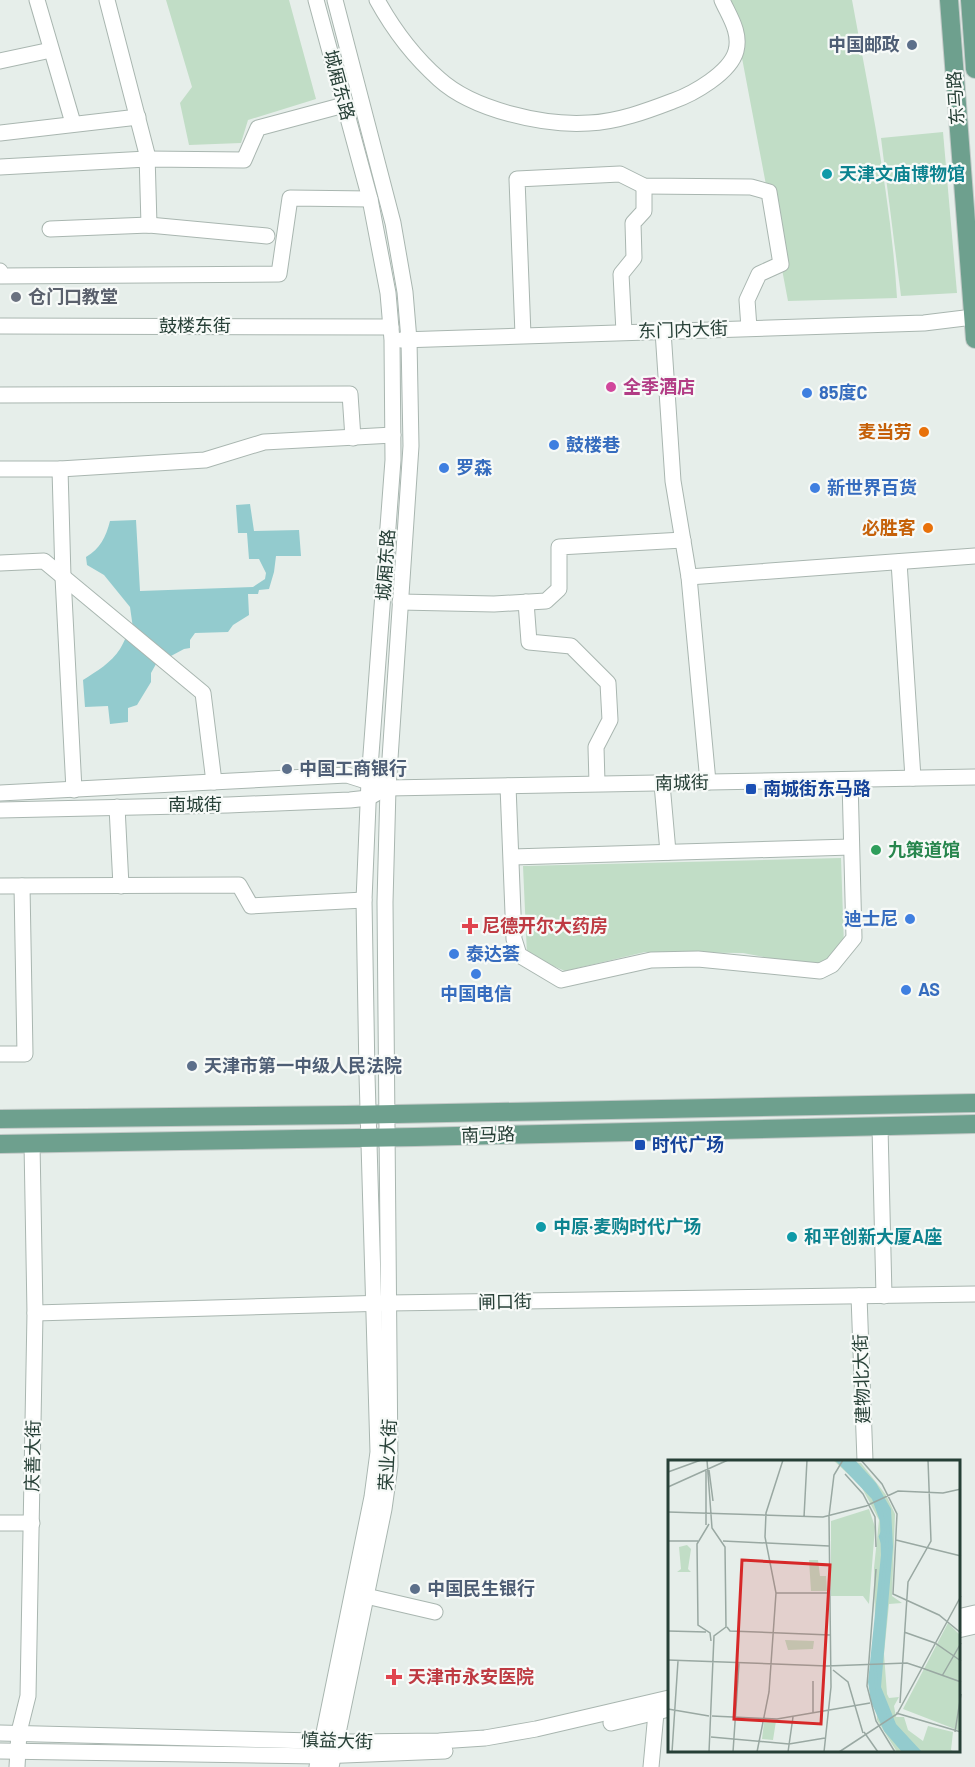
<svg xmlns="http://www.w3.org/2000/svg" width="975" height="1767" font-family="Barlow,'Noto Sans SC',sans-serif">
  <rect width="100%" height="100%" fill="#e6eeea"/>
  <g fill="#c1ddc6">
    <path d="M166 0H289L316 99 248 120 241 143 189 145 180 103 192 87Z"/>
    <path d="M731 0H852C870 98 891 198 897 298L788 301Z"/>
    <path d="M943 132 957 293 901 296 881 138Z"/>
    <path d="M841 858 844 946 821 968 743 953 645 952 565 971 527 955 523 866Z"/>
  </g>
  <path fill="#93cbce" d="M250 504 254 531 299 530 301 556H276L274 572 269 589 259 590 258 594H248L249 615 233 625 228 632 195 633 190 640V648L184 649 156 664 151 673V682L137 705 128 708V722L110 724 108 706 85 707 83 680C97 671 111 663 120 649 125 641 126 634 133 628L130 607 104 575 87 565 86 557C100 549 106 537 110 521L136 520 140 591 253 587 265 579 266 573 259 559H249L247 533H238L236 505Z"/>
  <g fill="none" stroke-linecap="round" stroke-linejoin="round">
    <defs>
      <g id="minor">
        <path d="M37 0 73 123"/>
        <path d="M107 0 147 154 149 225"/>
        <path d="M316 0 370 199 388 293 392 340 393 460 369 781 364 900 367 1075 378 1452 372 1497 317 1767"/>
        <path d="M377 0C393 29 414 57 439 79 473 110 544 126 589 123 617 122 647 111 673 101 693 94 730 73 736 51 741 32 729 16 722 0"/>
        <path d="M0 61 51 50"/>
        <path d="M0 133 138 117"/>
        <path d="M0 167 147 159 244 160 258 128 344 105"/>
        <path d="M50 229 149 225 267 236"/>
        <path d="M0 271 1 276 279 274 290 198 370 199"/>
        <path d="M0 326 391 327"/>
        <path d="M663 331 673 481 689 577 708 782"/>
        <path d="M624 332 621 274 634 258 633 223 644 211V186"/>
        <path d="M523 335 517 179 620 174 644 186 751 187 769 192 781 264 759 274 747 300 749 328"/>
        <path d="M401 340 924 323 973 317"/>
        <path d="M0 395 350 394 353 438"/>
        <path d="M0 469H60L205 460 264 442 393 435"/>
        <path d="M60 469 63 577 74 790"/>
        <path d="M899 562 913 778"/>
        <path d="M0 563 44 561 203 693 214 782"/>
        <path d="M689 577 975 556"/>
        <path d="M400 602 494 604 546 601 559 589V547L683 540"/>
        <path d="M526 602 529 642 571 646 608 683 610 720 596 747 597 783"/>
        <path d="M662 784 668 852"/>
        <path d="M508 786 514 939 519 955 561 980 651 960 698 959 820 971 832 965 854 938 850 780"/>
        <path d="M0 793 347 775 388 788 975 777"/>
        <path d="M117 807 121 886"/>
        <path d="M0 810 228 805 350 800 368 798 377 793"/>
        <path d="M512 857 851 847"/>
        <path d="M0 886 239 885 251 906 364 900"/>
        <path d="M0 1054H25L22 886"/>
        <path d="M880 1127 884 1296"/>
        <path d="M859 1296 865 1461"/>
        <path d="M35 1313 388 1303 975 1294"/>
        <path d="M0 1523H32"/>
        <path d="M366 1596 435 1612"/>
        <path d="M958 1617 975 1613"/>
        <path d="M958 1630 975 1626"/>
        <path d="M611 1723 669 1709"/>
        <path d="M0 1733 353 1742 439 1741 485 1738 536 1729 669 1698"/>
        <path d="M0 1751 319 1756 445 1751"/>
        <path d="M17 1767 19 1732 28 1696 35 1313 32 1143"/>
        <path d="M331 1767 384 1509 390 1466 385 902 388 788 411 446 409 340 405 292 393 223 335 0"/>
        <path d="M651 1767 656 1713 654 1704"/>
      </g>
      <g id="major">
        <path d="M949 0 975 339"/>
        <path d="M970 0 975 69"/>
        <path d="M0 1119 346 1115 975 1103"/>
        <path d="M0 1144 415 1137 975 1124"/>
      </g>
    </defs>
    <use href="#minor" stroke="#a9b6b0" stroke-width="17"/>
    <use href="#major" stroke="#c2c9c7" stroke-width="20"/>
    <use href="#minor" stroke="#fff" stroke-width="15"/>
    <use href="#major" stroke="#6ea08e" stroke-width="18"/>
  </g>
  <g fill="#5c6f8a" stroke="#f7faf8" stroke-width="2">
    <circle cx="912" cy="45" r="6"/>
    <circle cx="287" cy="769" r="6"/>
    <circle cx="192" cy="1066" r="6"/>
    <circle cx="415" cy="1589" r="6"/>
  </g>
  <g fill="#0f9aa8" stroke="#f7faf8" stroke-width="2">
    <circle cx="827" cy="174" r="6"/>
    <circle cx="541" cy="1227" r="6"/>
    <circle cx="792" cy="1237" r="6"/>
  </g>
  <circle fill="#6b7280" stroke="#f7faf8" stroke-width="2" cx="16" cy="297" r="6"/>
  <circle fill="#d1479c" stroke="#f7faf8" stroke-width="2" cx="611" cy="387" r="6"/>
  <g fill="#3f7fe0" stroke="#f7faf8" stroke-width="2">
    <circle cx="807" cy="393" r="6"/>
    <circle cx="554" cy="445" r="6"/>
    <circle cx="444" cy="468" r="6"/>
    <circle cx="815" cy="488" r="6"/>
    <circle cx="910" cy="919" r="6"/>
    <circle cx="454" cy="954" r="6"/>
    <circle cx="476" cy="974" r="6"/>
    <circle cx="906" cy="990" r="6"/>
  </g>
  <g fill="#e8710a" stroke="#f7faf8" stroke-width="2">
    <circle cx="924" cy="432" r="6"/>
    <circle cx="928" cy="528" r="6"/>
  </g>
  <g fill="#1a4fb4" stroke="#f7faf8" stroke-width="2">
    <rect x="745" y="783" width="12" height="12" rx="3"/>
    <rect x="634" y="1139" width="12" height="12" rx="3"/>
  </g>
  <circle fill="#2e9e5b" stroke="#f7faf8" stroke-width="2" cx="876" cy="850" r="6"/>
  <g fill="#e0444e" stroke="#f7faf8" stroke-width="2">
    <path d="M467 917h6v6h6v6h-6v6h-6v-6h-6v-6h6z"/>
    <path d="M391 1668h6v6h6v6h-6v6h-6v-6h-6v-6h6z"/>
  </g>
  <g text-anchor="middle" stroke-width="4.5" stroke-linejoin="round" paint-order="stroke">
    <g font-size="18" font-weight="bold" fill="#4e5e75" stroke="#f7faf8" text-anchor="start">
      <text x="900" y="51" text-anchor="end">中国邮政</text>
      <text x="299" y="775">中国工商银行</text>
      <text x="204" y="1072">天津市第一中级人民法院</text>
      <text x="427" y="1595">中国民生银行</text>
    </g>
    <g font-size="18" fill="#263f36" stroke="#f7faf8">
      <text transform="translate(339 85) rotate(75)" y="6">城厢东路</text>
      <text transform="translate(956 98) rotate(-94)" y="6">东马路</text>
      <text x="195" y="332">鼓楼东街</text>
      <text transform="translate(683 330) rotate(-2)" y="6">东门内大街</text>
      <text transform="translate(386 565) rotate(-86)" y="6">城厢东路</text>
      <text transform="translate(682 783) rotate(-1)" y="6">南城街</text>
      <text x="195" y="811">南城街</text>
      <text transform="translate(488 1135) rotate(-2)" y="6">南马路</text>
      <text transform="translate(505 1302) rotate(-1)" y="6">闸口街</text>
      <text transform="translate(862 1379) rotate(-92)" y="6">建物北大街</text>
      <text transform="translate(388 1455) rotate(-87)" y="6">荣业大街</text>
      <text transform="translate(33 1456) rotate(-89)" y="6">庆善大街</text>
      <text transform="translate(337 1741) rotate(2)" y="6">慎益大街</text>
    </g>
    <g font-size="18" font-weight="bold" fill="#0d838f" stroke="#f7faf8" text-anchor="start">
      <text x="839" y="180">天津文庙博物馆</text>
      <text x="553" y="1233">中原·麦购时代广场</text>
      <text x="804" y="1243">和平创新大厦A座</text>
    </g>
    <g font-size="18" font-weight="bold" fill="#5b616d" stroke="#f7faf8" text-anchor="start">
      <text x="28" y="303">仓门口教堂</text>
    </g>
    <g font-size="18" font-weight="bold" fill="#b23c85" stroke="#f7faf8" text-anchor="start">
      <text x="623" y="393">全季酒店</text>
    </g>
    <g font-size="18" font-weight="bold" fill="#366cbe" stroke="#f7faf8" text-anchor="start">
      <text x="819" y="399">85度C</text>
      <text x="566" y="451">鼓楼巷</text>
      <text x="456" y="474">罗森</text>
      <text x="827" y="494">新世界百货</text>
      <text x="898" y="925" text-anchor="end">迪士尼</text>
      <text x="466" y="960">泰达荟</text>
      <text x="918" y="996">AS</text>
      <text x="476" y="1000" text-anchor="middle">中国电信</text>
    </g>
    <g font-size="18" font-weight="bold" fill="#c56008" stroke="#f7faf8" text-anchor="end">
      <text x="912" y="438">麦当劳</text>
      <text x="916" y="534">必胜客</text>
    </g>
    <g font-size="18" font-weight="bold" fill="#164399" stroke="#f7faf8" text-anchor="start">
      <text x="763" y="795">南城街东马路</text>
      <text x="652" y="1151">时代广场</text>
    </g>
    <g font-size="18" font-weight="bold" fill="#27864d" stroke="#f7faf8" text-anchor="start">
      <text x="888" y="856">九策道馆</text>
    </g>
    <g font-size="18" font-weight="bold" fill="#be3a42" stroke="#f7faf8" text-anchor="start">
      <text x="482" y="932">尼德开尔大药房</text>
      <text x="408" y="1683">天津市永安医院</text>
    </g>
  </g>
  <g transform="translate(668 1460)">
    <rect width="292" height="292" fill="#e6eeea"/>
    <path d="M165 0 193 3 218 35 227 54 224 136 234 143 221 144 216 194 219 234 221 238 231 237 226 246 228 257H236L240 270 255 281 260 266 285 272 283 290 287 292H229L209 260 206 108 211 60 193 26ZM201 49 207 67 201 144 195 136H163V61ZM19 85 23 89 20 109 23 112H9L13 109 11 87ZM141 100H150L152 116H158L159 131H143ZM280 163 292 175V271L235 249ZM117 180 146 181 145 189 120 190ZM108 261 105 280 94 279 96 262Z" fill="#c1ddc6"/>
    <path d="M167 0H187L208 23 223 49 225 87 213 227 228 264 254 292H234L216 271 203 242 200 222 213 95 212 61 204 39Z" fill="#93cbce"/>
    <path fill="none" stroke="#93cbce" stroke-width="3" d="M178 0 211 38M176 1 209 37M212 76 218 94M212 77 218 63 217 52M207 200 219 87 220 62 213 42M207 205 209 234 218 259M210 230 218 257M220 263 242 292"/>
    <path fill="none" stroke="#99a8a2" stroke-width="1.5" d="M39 0 44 68 57 87 58 167 46 176 41 292M193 0 214 24 229 54 225 134 271 155 293 173M41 10 45 41M38 11V65M0 12 33 0M177 14 195 34 207 57 208 87M0 27 60 0M0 52 155 57 198 46 230 31 275 33 293 29M136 57 139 0M41 64 29 84 30 165 42 173 43 181M228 80 293 96M0 81H30M55 81 161 86M208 109 199 226 208 261 227 292M108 133H160M59 167 62 171 162 175M0 171 38 172M236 172 267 183 293 201M0 200 159 206 239 203 254 208M254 208 293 222M165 210 180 222 195 273M274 216 293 183M232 243 240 122 263 81 260 0M0 249 41 256M145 253V221M228 253 293 272M44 256 109 259 202 243M196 272 210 292M287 272 293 234M43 277 121 284 157 278M4 292 10 201M65 292 71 203M89 292 101 232 108 133 97 77 98 53 115 0M120 292 125 257M156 292 163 227 161 56 166 15 175 0M171 292 229 254 293 136"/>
    <path fill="#d62828" fill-opacity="0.15" stroke="#d62828" stroke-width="3" d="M74 100 162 105 153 264 66 259Z"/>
    <rect width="292" height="292" fill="none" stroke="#263f36" stroke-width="3"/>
  </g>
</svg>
